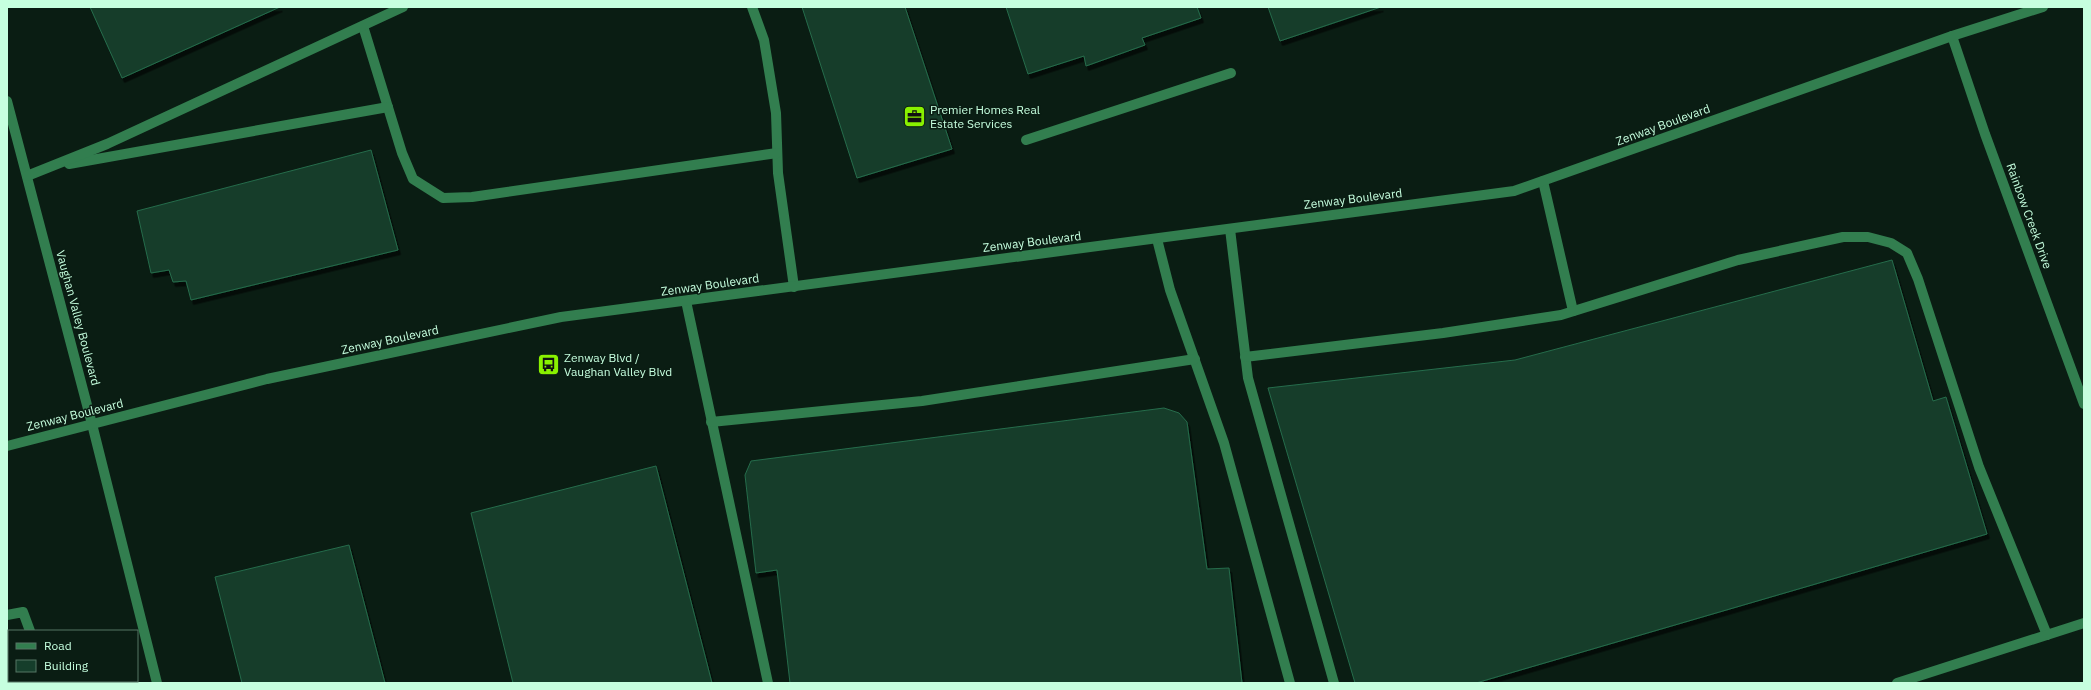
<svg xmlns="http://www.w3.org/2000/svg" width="2091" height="690" font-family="'IBM Plex Sans',sans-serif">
  <defs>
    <filter id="shadow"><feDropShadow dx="2.5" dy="4.5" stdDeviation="0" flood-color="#0009"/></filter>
  </defs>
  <rect width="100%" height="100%" fill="#0a1d13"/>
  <g fill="#153e2b" stroke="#266c4b" filter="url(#shadow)">
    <path d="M90 7H280L122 78Z"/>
    <path d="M802 7H905L952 149 857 178Z"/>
    <path d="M1006 7H1197L1201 18 1142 38 1145 45 1086 66 1084 56 1028 74Z"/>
    <path d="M1268 7H1381L1280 41Z"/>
    <path d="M371 150 398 250 191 300 186 281 173 282 169 270 151 273 137 211Z"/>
    <path d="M1892 260 1933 401 1946 397 1987 534 1476 683H1355L1268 388 1515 360Z"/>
    <path d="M1164 408 1179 413 1187 422 1207 569 1229 568 1242 683H790L777 570 756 573 745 475 751 461Z"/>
    <path d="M656 466 712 683H513L471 513Z"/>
    <path d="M349 545 385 683H242L215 577Z"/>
  </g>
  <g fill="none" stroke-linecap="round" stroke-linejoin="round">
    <g stroke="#327e4f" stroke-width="10">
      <path d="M752 7 764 40 776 113 778 173 794 287"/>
      <path d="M363 26 402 153 413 179 443 198 472 197 777 153"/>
      <path d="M1952 36 1985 134 2084 404"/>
      <path d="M7 101 92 424 157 683"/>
      <path d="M1026 140 1231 73"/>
      <path d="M69 164 388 107"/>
      <path d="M27 176 107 144 403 7"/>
      <path d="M1543 181 1573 311"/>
      <path d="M1230 229 1248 378 1334 683"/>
      <path d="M1157 239 1170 290 1224 443 1290 683"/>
      <path d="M686 301 768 683"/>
      <path d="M1245 357 1443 333 1561 315 1738 260 1843 237H1868L1891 243 1907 253 1918 279 1979 467 2047 635"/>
      <path d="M711 422 922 401 1195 359"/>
      <path d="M7 446 267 379 561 317 1514 191 1952 36 2043 7"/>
      <path d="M7 615 23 612 30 631"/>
      <path d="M48 681 49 683"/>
      <path d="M29 683 35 681"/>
      <path d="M1897 683 2084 623"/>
    </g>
  </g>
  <defs>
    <symbol id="office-square" viewBox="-11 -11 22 22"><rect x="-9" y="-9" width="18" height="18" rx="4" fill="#89f100" stroke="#0a1d13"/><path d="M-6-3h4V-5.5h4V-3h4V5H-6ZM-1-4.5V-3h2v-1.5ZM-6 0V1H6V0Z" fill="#111"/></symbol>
    <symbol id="bus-square" viewBox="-11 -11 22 22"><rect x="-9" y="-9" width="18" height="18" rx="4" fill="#89f100" stroke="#0a1d13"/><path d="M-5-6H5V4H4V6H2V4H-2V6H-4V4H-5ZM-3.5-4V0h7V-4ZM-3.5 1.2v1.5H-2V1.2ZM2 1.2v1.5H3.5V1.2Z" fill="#111"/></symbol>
  </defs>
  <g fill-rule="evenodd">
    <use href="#office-square" x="902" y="104" width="25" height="25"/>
    <use href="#bus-square" x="536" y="352" width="25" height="25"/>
  </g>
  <g text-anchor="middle" stroke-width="3" stroke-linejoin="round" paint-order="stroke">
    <g font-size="12" fill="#c6ffdf" stroke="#0a1d13" text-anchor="start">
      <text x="930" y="114">Premier Homes Real<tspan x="930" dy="14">Estate Services</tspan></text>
      <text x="564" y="362">Zenway Blvd /<tspan x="564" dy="14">Vaughan Valley Blvd</tspan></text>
    </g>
    <g font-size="12" fill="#c6ffdf" stroke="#0a1d13">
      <text transform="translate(1663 125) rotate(-20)" y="4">Zenway Boulevard</text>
      <text transform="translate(1353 199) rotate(-7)" y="4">Zenway Boulevard</text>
      <text transform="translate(2029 216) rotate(70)" y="4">Rainbow Creek Drive</text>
      <text transform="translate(1032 242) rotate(-7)" y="4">Zenway Boulevard</text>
      <text transform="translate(710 285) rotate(-8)" y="4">Zenway Boulevard</text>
      <text transform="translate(78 318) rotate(75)" y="4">Vaughan Valley Boulevard</text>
      <text transform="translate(390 340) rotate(-12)" y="4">Zenway Boulevard</text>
      <text transform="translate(75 415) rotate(-14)" y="4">Zenway Boulevard</text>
    </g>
  </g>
  <rect width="2091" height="690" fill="none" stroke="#c6ffdf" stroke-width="16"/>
  <rect x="8" y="630" width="130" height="52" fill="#0a1d13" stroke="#557765"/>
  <rect x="16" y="643" width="20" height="6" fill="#327e4f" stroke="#557765"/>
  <text x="44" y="650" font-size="12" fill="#c6ffdf">Road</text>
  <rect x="16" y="660" width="20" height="12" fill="#153e2b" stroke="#557765"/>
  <text x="44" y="670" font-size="12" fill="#c6ffdf">Building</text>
</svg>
